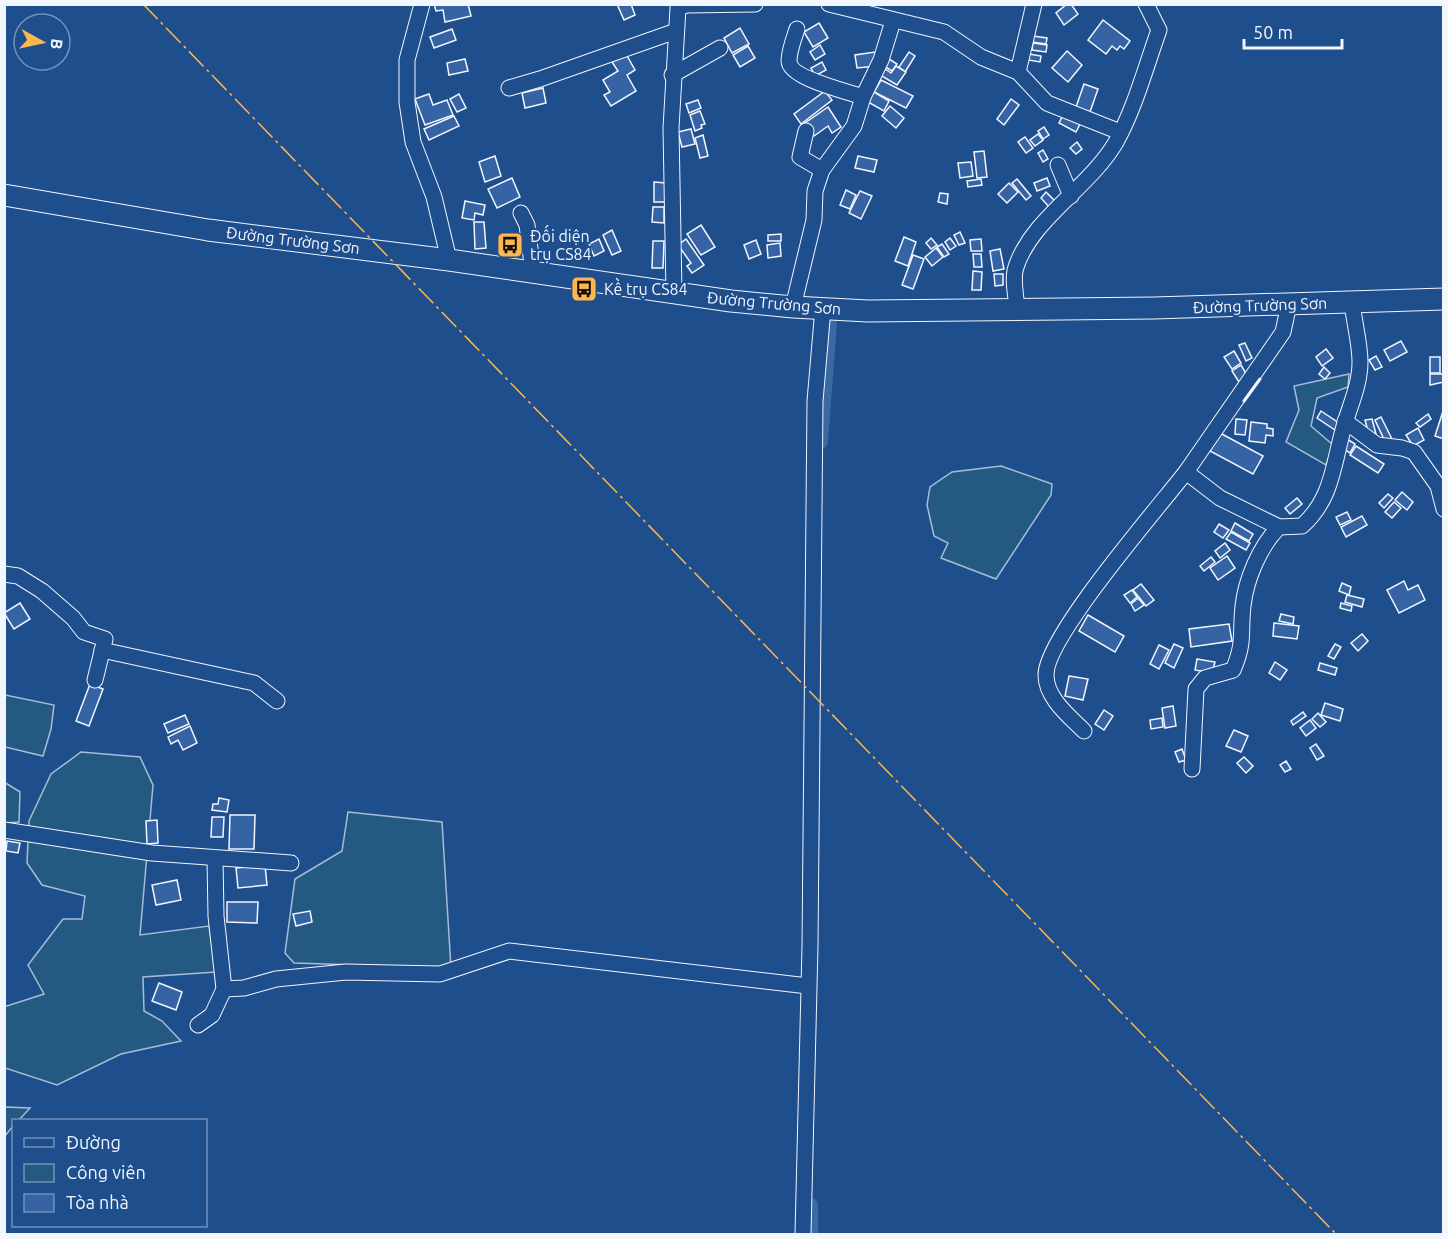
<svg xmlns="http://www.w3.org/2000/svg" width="1448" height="1239" font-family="Ubuntu,sans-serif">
  <rect width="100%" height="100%" fill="#1f4e8c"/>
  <g fill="#245a82" stroke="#a8bbd7" stroke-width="1.5">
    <path d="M1349 374 1348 387 1317 398 1311 426 1333 445 1326 465 1286 442 1299 410 1294 386Z"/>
    <path d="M1001 466 1052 484 1051 495 996 579 941 558 948 543 934 536 927 505 930 487 952 472Z"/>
    <path d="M5 695 54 705 51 729 43 756 5 747Z"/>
    <path d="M81 752 140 757 153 785 140 935 209 926 216 972 143 977 144 1011 162 1021 181 1041 121 1054 57 1085 5 1068 4 1005 7 1006 44 994 28 965 63 919H82L85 896 42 885 27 863 29 821 51 774Z"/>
    <path d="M4 782 20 792 19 822 5 823Z"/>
    <path d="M348 812 442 822 451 968 294 963 285 953 295 879 342 851Z"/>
    <path d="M5 1107 30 1108 19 1120H14L13 1126 5 1136Z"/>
  </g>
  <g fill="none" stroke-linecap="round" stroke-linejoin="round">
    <g stroke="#3b69a3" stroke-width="14">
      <path d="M821 442 831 309"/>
      <path d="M811 1234V1205"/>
    </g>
  </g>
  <g fill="#3563a3" stroke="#f2f6ff" stroke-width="1.5">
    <path d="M434 4H468L471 16 445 22 443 10 436 11Z"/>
    <path d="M617 4H631L635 15 624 20Z"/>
    <path d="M1067 4H1071L1078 14 1064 25 1056 13Z"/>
    <path d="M1103 20 1130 41 1124 49 1120 46 1117 50 1112 46 1106 54 1088 40Z"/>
    <path d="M819 23 828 38 813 47 804 32Z"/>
    <path d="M740 28 749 44 732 53 724 38Z"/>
    <path d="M452 29 456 40 434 48 430 37Z"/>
    <path d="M1033 36 1047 38 1046 44 1032 42Z"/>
    <path d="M1033 43 1047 45 1046 52 1032 50Z"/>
    <path d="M820 45 825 54 815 60 810 52Z"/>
    <path d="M748 46 755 58 740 67 733 55Z"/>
    <path d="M1067 51 1082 65 1068 82 1052 68Z"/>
    <path d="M875 52 877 66 857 68 855 55Z"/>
    <path d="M909 52 915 56 905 72 899 67Z"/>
    <path d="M626 54 635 70 627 75 636 91 611 106 604 95 610 92 603 80 618 71 612 62Z"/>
    <path d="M1029 54 1041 56 1040 62 1028 60Z"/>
    <path d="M465 59 468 71 449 75 447 63Z"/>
    <path d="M889 59 897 64 892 71 884 66Z"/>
    <path d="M822 62 826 70 815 76 811 68Z"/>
    <path d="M896 66 906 72 897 85 880 75 884 68 891 73Z"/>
    <path d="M881 80 913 96 906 108 874 92Z"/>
    <path d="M1084 84 1098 89 1090 112 1076 107Z"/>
    <path d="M543 88 546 103 525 108 522 93Z"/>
    <path d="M825 91 832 100 801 124 794 114Z"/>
    <path d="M874 92 889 101 884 111 868 102Z"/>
    <path d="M429 94 433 105 447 100 453 115 425 125 415 99Z"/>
    <path d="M459 94 466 108 457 112 450 99Z"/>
    <path d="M1011 99 1019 105 1004 125 997 119Z"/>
    <path d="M698 100 701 108 689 113 686 104Z"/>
    <path d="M890 106 904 118 896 128 882 116Z"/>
    <path d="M828 107 841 127 832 133 828 126 814 136 805 123Z"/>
    <path d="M700 111 705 124 701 125 702 128 695 131 690 115Z"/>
    <path d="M1064 113 1081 122 1076 132 1059 123Z"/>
    <path d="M454 116 459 126 429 140 424 129Z"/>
    <path d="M1044 127 1049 135 1043 139 1038 131Z"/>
    <path d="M691 129 695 144 682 147 678 132Z"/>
    <path d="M1038 134 1043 140 1035 146 1030 140Z"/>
    <path d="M703 135 708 156 700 158 695 138Z"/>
    <path d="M1025 137 1033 148 1026 153 1018 142Z"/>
    <path d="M1077 142 1082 149 1076 154 1070 148Z"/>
    <path d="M1043 150 1048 159 1043 162 1038 153Z"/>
    <path d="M984 151 987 177 977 178 974 152Z"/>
    <path d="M495 156 501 176 485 182 479 162Z"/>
    <path d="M858 156 877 160 874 172 855 168Z"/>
    <path d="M971 162 973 176 960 178 958 163Z"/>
    <path d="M512 178 520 197 497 208 488 189Z"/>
    <path d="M1047 178 1050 186 1037 191 1034 183Z"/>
    <path d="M981 179 982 185 968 187 967 181Z"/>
    <path d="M1017 179 1031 196 1026 200 1012 183Z"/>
    <path d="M654 182 666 183 665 202H654Z"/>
    <path d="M1009 183 1018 192 1007 203 998 194Z"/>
    <path d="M846 190 856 195 850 209 840 205Z"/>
    <path d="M860 191 872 196 861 219 849 213Z"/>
    <path d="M1046 192 1056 202 1050 208 1041 198Z"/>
    <path d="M940 193 948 194 947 204 938 202Z"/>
    <path d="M465 201 485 205 483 215 475 213 474 220 462 218Z"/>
    <path d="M653 207H664V223L652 222Z"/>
    <path d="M474 222H484L486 248 475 249Z"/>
    <path d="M701 225 715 247 701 255 687 234Z"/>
    <path d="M612 230 621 251 612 255 603 235Z"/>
    <path d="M960 232 965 243 959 245 954 235Z"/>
    <path d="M781 234V241H768V235Z"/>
    <path d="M904 237 916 242 908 266 895 261Z"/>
    <path d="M931 238 937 245 931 249 926 243Z"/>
    <path d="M950 238 956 246 950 250 945 242Z"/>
    <path d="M599 239 604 251 594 256 589 244Z"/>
    <path d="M686 239 704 265 692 273 687 266 691 263 678 245Z"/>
    <path d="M981 239 982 251H971L970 240Z"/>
    <path d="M756 240 761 254 749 259 744 245Z"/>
    <path d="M653 241H664L663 268H652Z"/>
    <path d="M780 243 781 256 768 258 767 245Z"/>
    <path d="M942 244 949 254 944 257 937 247Z"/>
    <path d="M936 248 943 257 932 266 925 257Z"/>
    <path d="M1000 249 1004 269 993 271 990 251Z"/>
    <path d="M973 254H981L982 267H974Z"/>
    <path d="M913 255 924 259 913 289 902 285Z"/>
    <path d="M973 271 982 272 981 290H972Z"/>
    <path d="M994 274H1003V285L995 286Z"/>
    <path d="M1401 341 1407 352 1390 361 1384 350Z"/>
    <path d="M1245 343 1252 358 1246 361 1239 345Z"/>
    <path d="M1326 349 1333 358 1322 366 1316 357Z"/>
    <path d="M1234 351 1241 363 1232 369 1224 357Z"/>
    <path d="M1376 356 1382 367 1375 370 1369 360Z"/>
    <rect x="1430" y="357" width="10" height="16"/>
    <path d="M1241 365 1248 377 1239 382 1232 371Z"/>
    <path d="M1324 367 1330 373 1325 379 1319 374Z"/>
    <path d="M1430 374H1444V382L1430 385Z"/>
    <path d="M1444 408V439L1435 436Z"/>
    <path d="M1321 411 1339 423 1335 430 1317 418Z"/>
    <path d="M1428 414 1431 419 1420 427 1416 423Z"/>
    <path d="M1381 417 1394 443 1387 446 1375 420Z"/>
    <path d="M1236 419 1247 420 1245 435 1235 434Z"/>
    <path d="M1372 419 1376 434 1369 435 1365 420Z"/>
    <path d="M1251 422 1267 424V428L1273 429V436L1266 435 1265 443 1249 441Z"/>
    <path d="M1418 428 1424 440 1413 446 1406 435Z"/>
    <path d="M1220 433 1263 456 1253 474 1210 451Z"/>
    <path d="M1347 439 1355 444 1350 453 1342 448Z"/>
    <path d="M1356 446 1384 464 1378 473 1350 455Z"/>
    <path d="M1402 492 1413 502 1407 510 1395 500Z"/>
    <path d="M1388 494 1393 498 1384 508 1379 503Z"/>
    <path d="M1297 498 1302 504 1290 514 1285 508Z"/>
    <path d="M1394 502 1401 508 1392 518 1385 512Z"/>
    <path d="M1347 512 1351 520 1340 525 1336 517Z"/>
    <path d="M1362 516 1367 525 1346 537 1341 527Z"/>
    <path d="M1235 523 1253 534 1249 541 1231 531Z"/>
    <path d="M1219 524 1229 530 1223 538 1214 532Z"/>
    <path d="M1231 532 1250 543 1246 550 1226 539Z"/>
    <path d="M1225 543 1230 550 1220 558 1215 551Z"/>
    <path d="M1227 556 1235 568 1218 580 1210 568Z"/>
    <path d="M1211 557 1215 562 1204 571 1200 566Z"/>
    <path d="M1404 581 1408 590 1418 585 1425 600 1399 613 1387 590Z"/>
    <path d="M1342 583 1351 587 1349 595 1339 591Z"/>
    <path d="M1141 584 1154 600 1146 606 1133 590Z"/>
    <path d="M1132 590 1137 597 1130 603 1124 595Z"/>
    <path d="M1347 595 1364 599 1362 607 1345 602Z"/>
    <path d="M1138 598 1144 605 1135 611 1131 604Z"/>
    <path d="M20 603 30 619 14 629 4 613Z"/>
    <path d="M1341 603 1352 606 1351 611 1340 608Z"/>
    <path d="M1281 614 1294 617 1293 624 1279 621Z"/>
    <path d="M1088 615 1124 636 1115 652 1079 631Z"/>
    <path d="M1274 623 1299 626 1297 639 1273 636Z"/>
    <path d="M1229 624 1232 641 1191 647 1189 629Z"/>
    <path d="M1362 634 1368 641 1358 651 1351 643Z"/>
    <path d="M1174 644 1183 648 1174 668 1165 663Z"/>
    <path d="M1335 644 1341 647 1334 659 1328 656Z"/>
    <path d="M1159 645 1169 650 1159 669 1150 664Z"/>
    <path d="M1197 659 1215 662 1212 673 1195 670Z"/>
    <path d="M1275 662 1287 670 1280 680 1269 673Z"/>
    <path d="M1320 663 1337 668 1335 675 1318 670Z"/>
    <path d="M1069 676 1088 679 1083 700 1065 696Z"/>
    <path d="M90 684 103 689 89 726 76 721Z"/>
    <path d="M1325 703 1343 709 1340 721 1321 715Z"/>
    <path d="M1173 706 1176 726 1165 728 1162 708Z"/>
    <path d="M1104 710 1113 716 1104 730 1095 724Z"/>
    <path d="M1303 712 1306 716 1293 725 1291 721Z"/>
    <path d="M1318 713 1326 722 1320 727 1312 719Z"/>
    <path d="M185 715 189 724 168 733 164 724Z"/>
    <path d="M1162 718 1163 727 1151 729 1150 720Z"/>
    <path d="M1310 720 1316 728 1306 736 1300 728Z"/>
    <path d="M190 726 197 743 183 750 178 740 171 744 168 737Z"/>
    <path d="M1234 730 1248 736 1241 752 1226 746Z"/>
    <path d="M1316 744 1324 756 1317 760 1310 748Z"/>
    <path d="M1182 749 1186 760 1179 762 1175 752Z"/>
    <path d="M1244 757 1253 766 1246 773 1237 763Z"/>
    <path d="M1286 761 1291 769 1285 772 1280 765Z"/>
    <path d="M219 798 229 800 227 812 212 810 213 804H218Z"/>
    <path d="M230 815H255L254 849H229Z"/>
    <path d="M212 817H224L223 837H211Z"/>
    <path d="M157 820 158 843 147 844 146 821Z"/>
    <path d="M7 841 20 843 18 853 6 851Z"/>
    <path d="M265 865 267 885 238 888 236 868Z"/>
    <path d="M177 880 181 900 156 905 152 885Z"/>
    <path d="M227 902H258L257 923 227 922Z"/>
    <path d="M310 911 312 922 296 926 293 914Z"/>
    <path d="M159 983 182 992 176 1010 152 1001Z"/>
  </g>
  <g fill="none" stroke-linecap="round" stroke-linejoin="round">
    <defs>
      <g id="minor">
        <path d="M422 4 407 60V102L413 142 434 197 449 260"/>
        <path d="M829 4 944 32 981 57 1018 72 1034 4"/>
        <path d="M797 29C794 38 789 51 789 61 789 78 849 92 863 97"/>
        <path d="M1018 72 1047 103 1120 132"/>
        <path d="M672 75 720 48"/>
        <path d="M509 88 540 79 676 31"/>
        <path d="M806 131 800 157 822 170"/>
        <path d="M1058 165 1071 196"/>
        <path d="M521 213 527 225 533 272"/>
        <path d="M674 293 671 128 678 8 687 5 755 4"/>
        <path d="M793 307 814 220 815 191 822 170 854 126 863 97 881 60 893 21"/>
        <path d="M1017 308C1016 296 1012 278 1016 267 1032 218 1090 187 1116 142 1135 108 1146 66 1159 30L1146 4"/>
        <path d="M1345 421 1377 445 1402 448 1414 452 1438 486 1444 509"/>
        <path d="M1279 527 1302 526C1332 499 1333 466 1343 430 1349 407 1360 386 1360 362 1360 343 1354 322 1352 302"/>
        <path d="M4 574 18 576 42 591 73 618 84 632 105 639 95 680"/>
        <path d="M102 650 254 683 277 701"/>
        <path d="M1084 731C1069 716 1046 698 1046 675 1045 638 1158 508 1186 472"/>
        <path d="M1192 769 1196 689 1205 678 1233 670C1245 643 1240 633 1243 606 1246 579 1260 546 1279 527L1220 498 1186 472 1283 332 1289 304"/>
        <path d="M4 830 152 853 291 863"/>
        <path d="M224 989 244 988 276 979 346 972 440 974 509 951 808 986"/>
        <path d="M198 1025 212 1015 224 989 216 916 215 859"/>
        <path d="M803 1234 810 946 815 401 823 308"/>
      </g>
      <path id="highway" d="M4 195 208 230 449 260 731 301 793 307 868 311 1154 308 1444 299"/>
    </defs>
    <use href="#minor" stroke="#f2f6ff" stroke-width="17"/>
    <use href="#highway" stroke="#f2f6ff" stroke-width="23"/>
    <use href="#minor" stroke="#1f4e8c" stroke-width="15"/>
    <use href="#highway" stroke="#1f4e8c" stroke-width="21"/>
    <path stroke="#f2f6ff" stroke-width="3" d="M1244 401 1260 379"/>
    <path stroke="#ffb74d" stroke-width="1.5" stroke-dasharray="21 4.5 3 4.5" stroke-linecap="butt" d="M143 4 1336 1234"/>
  </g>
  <defs>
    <symbol id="bus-square" viewBox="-11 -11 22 22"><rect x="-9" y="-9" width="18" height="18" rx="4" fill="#ffb74d" stroke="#1f4e8c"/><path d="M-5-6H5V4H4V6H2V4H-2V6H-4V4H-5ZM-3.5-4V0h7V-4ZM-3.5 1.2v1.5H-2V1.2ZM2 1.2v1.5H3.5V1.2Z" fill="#111"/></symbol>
  </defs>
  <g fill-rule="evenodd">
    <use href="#bus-square" x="495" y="230" width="30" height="30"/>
    <use href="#bus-square" x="569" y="274" width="30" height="30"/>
  </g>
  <g text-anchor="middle" stroke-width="4.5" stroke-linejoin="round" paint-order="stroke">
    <g font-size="16" fill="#f2f6ff" stroke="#1f4e8c" text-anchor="start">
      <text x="530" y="242">Đối diện<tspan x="530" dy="18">trụ CS84</tspan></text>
      <text x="604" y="295">Kề trụ CS84</text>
    </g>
    <g font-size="16" fill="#f2f6ff" stroke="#1f4e8c">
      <text transform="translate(293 240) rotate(7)" y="6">Đường Trường Sơn</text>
      <text transform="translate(774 303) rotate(5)" y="6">Đường Trường Sơn</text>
      <text transform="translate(1260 305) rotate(-2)" y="6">Đường Trường Sơn</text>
    </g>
  </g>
  <rect width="1448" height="1239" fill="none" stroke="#f2f6ff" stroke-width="12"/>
  <rect x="12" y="1119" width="195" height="108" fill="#1f4e8c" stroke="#7391ba" stroke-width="1.5"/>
  <rect x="24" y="1138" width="30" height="9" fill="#1f4e8c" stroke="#7391ba" stroke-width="1.5"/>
  <text x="66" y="1149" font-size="18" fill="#f2f6ff">Đường</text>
  <rect x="24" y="1164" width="30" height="18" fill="#245a82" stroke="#7391ba" stroke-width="1.5"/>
  <text x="66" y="1179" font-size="18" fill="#f2f6ff">Công viên</text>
  <rect x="24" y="1194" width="30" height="18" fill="#3563a3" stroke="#7391ba" stroke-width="1.5"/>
  <text x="66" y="1209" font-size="18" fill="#f2f6ff">Tòa nhà</text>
  <g transform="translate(42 42) rotate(98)"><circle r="28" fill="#1f4e8c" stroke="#7391ba" stroke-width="1.5"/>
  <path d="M0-4.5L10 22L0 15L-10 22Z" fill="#ffb74d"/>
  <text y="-9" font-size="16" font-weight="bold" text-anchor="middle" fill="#f2f6ff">B</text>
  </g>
  <path d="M1244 39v9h98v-9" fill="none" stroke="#f2f6ff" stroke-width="3"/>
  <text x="1253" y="39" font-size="18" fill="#f2f6ff" stroke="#1f4e8c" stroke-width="4.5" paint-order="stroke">50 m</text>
</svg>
